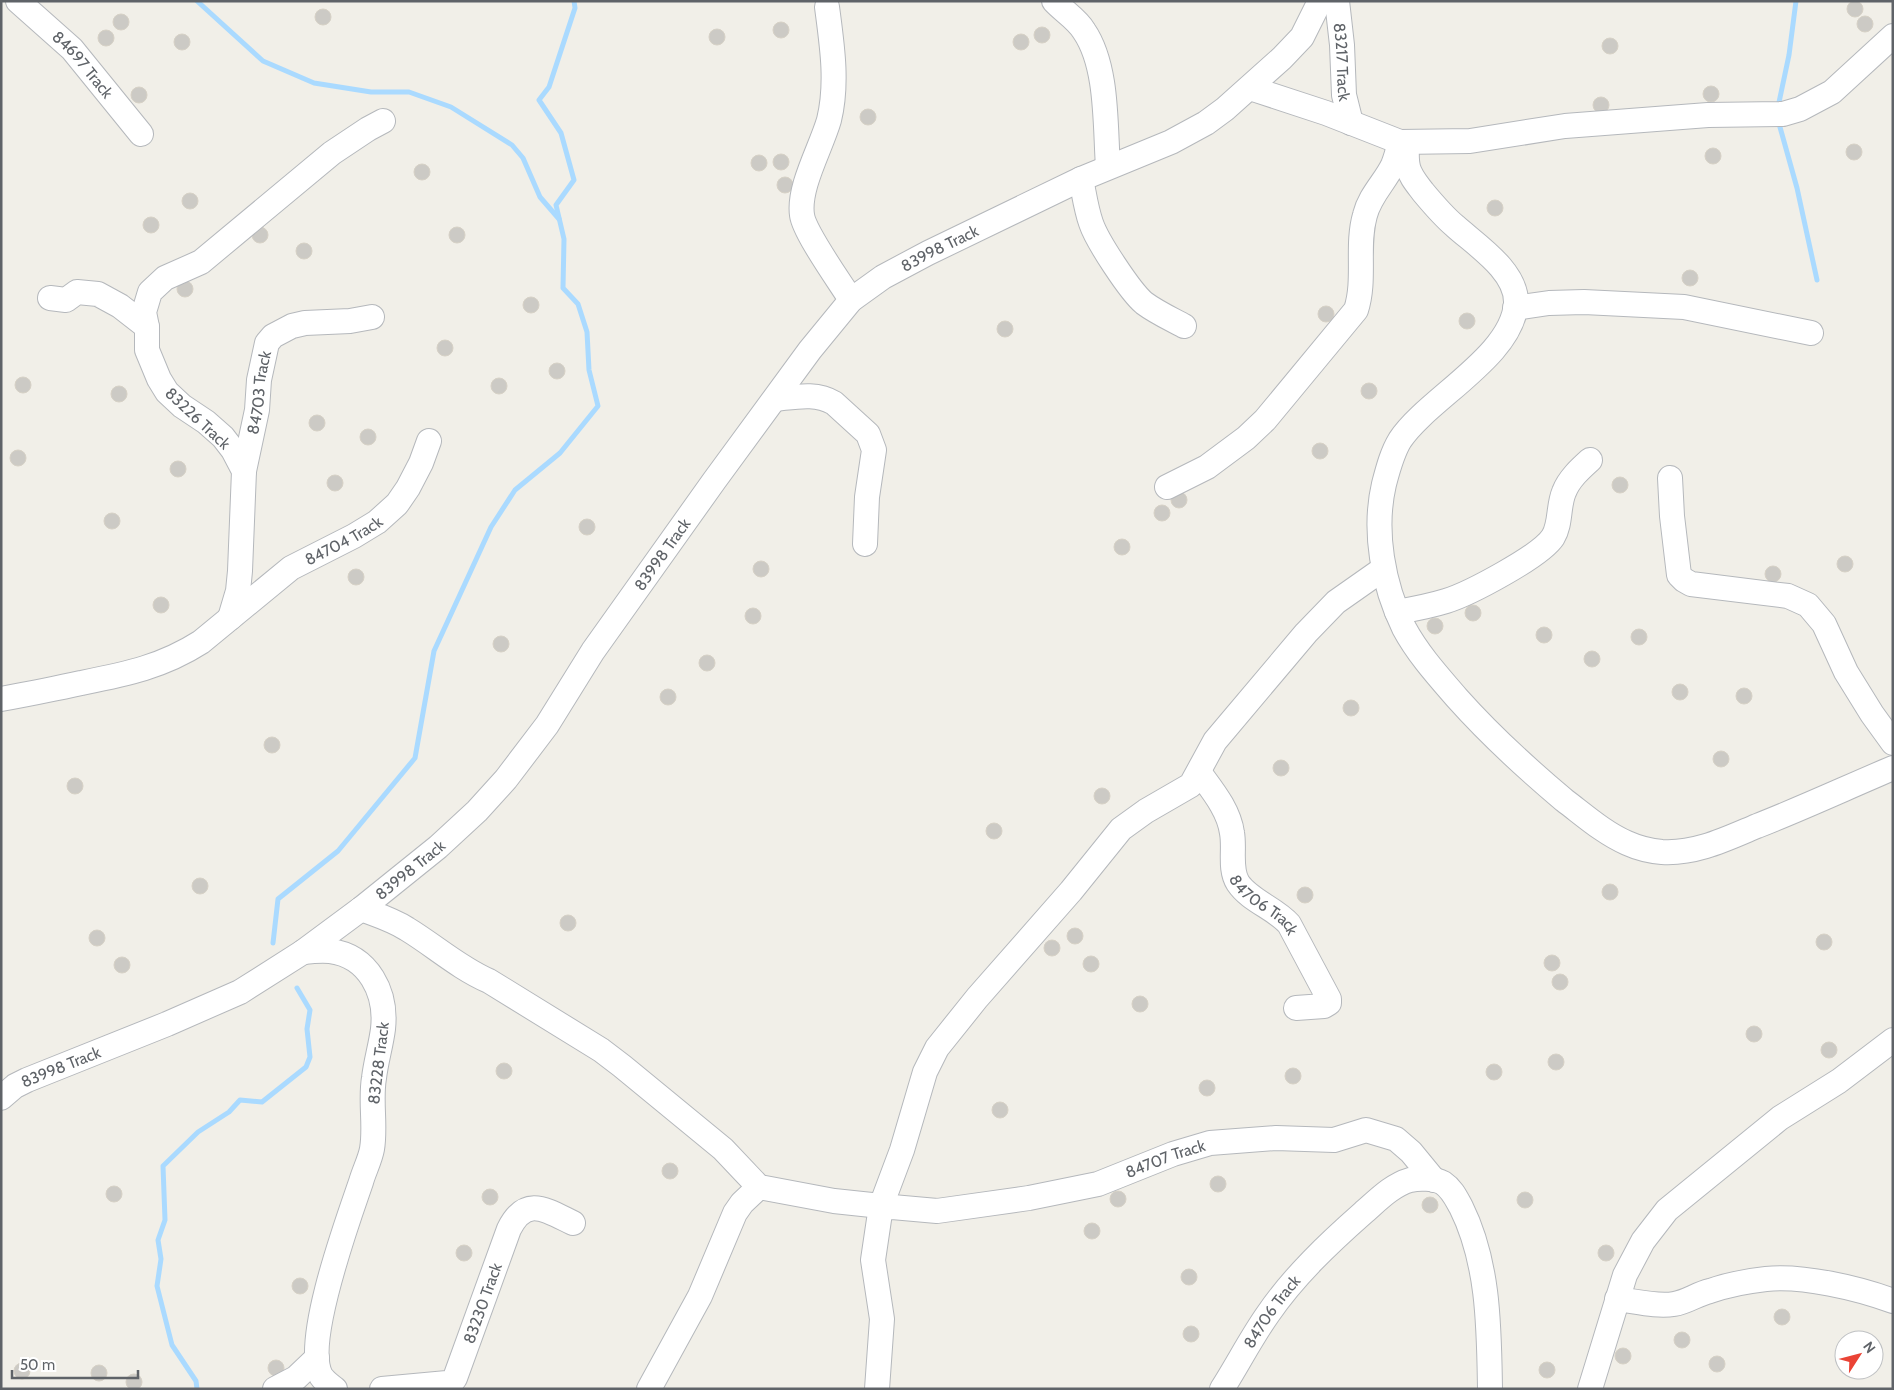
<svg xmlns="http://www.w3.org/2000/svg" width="1894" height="1390" font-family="Cabin,sans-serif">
  <rect width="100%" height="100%" fill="#f1efe8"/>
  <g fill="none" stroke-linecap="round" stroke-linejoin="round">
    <g stroke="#aadaff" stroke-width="5">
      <path d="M197 1 263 61 314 83 371 92H409L451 107 512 145 523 158 540 197 559 219"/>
      <path d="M1778 107 1789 55 1796 1"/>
      <path d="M1778 120 1797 188 1817 280"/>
      <path d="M273 943 278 899 338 851 415 758 434 651 491 527 515 490 560 453 598 406 589 370 587 332 578 304 563 288 564 239 556 205 574 180 561 133 539 100 549 87 575 8 574 1"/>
      <path d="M197 1389 196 1381 172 1345 157 1286 161 1259 158 1240 165 1220 163 1166 198 1132 229 1112 240 1100 262 1102 306 1067 310 1057 307 1029 310 1010 297 988"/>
    </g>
  </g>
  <g fill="#cccac5" stroke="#d6d1c6">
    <circle cx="1855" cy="9" r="8"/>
    <circle cx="323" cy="17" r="8"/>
    <circle cx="121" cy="22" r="8"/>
    <circle cx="1865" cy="24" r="8"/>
    <circle cx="781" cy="30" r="8"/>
    <circle cx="1042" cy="35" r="8"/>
    <circle cx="717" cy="37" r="8"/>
    <circle cx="106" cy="38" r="8"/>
    <circle cx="182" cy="42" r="8"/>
    <circle cx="1021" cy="42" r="8"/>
    <circle cx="1610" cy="46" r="8"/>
    <circle cx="1711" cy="94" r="8"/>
    <circle cx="139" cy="95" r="8"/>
    <circle cx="1601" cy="105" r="8"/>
    <circle cx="868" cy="117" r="8"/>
    <circle cx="1854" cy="152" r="8"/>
    <circle cx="1713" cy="156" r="8"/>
    <circle cx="781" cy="162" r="8"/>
    <circle cx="759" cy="163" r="8"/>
    <circle cx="422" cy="172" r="8"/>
    <circle cx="785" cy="185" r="8"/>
    <circle cx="190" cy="201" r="8"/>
    <circle cx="1495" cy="208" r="8"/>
    <circle cx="151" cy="225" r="8"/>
    <circle cx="457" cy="235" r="8"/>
    <circle cx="260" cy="235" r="8"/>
    <circle cx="304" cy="251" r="8"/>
    <circle cx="1690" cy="278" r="8"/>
    <circle cx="185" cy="289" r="8"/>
    <circle cx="531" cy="305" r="8"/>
    <circle cx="1326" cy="314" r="8"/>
    <circle cx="1467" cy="321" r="8"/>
    <circle cx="1005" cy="329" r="8"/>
    <circle cx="445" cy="348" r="8"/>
    <circle cx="557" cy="371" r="8"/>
    <circle cx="23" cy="385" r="8"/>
    <circle cx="499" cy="386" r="8"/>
    <circle cx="1369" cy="391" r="8"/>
    <circle cx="119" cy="394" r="8"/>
    <circle cx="317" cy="423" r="8"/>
    <circle cx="368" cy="437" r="8"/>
    <circle cx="1320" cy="451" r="8"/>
    <circle cx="18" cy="458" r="8"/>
    <circle cx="178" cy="469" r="8"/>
    <circle cx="335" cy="483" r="8"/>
    <circle cx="1620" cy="485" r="8"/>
    <circle cx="1179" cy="500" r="8"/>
    <circle cx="1162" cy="513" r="8"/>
    <circle cx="112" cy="521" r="8"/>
    <circle cx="587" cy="527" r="8"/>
    <circle cx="1122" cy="547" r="8"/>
    <circle cx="1845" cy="564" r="8"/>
    <circle cx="761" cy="569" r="8"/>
    <circle cx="1773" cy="574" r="8"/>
    <circle cx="356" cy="577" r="8"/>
    <circle cx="161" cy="605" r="8"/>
    <circle cx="1473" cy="613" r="8"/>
    <circle cx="753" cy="616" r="8"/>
    <circle cx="1435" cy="626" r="8"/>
    <circle cx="1544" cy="635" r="8"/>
    <circle cx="1639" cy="637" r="8"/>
    <circle cx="501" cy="644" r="8"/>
    <circle cx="1592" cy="659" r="8"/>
    <circle cx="707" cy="663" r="8"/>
    <circle cx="1680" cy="692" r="8"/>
    <circle cx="1744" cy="696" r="8"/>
    <circle cx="668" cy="697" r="8"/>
    <circle cx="1351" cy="708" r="8"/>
    <circle cx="272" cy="745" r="8"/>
    <circle cx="1721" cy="759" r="8"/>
    <circle cx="1281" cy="768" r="8"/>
    <circle cx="75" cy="786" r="8"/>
    <circle cx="1102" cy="796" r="8"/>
    <circle cx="994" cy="831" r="8"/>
    <circle cx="200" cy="886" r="8"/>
    <circle cx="1610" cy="892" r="8"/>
    <circle cx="1305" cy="895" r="8"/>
    <circle cx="568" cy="923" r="8"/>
    <circle cx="1075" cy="936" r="8"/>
    <circle cx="97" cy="938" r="8"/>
    <circle cx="1824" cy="942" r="8"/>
    <circle cx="1052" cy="948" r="8"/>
    <circle cx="1552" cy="963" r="8"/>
    <circle cx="1091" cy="964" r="8"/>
    <circle cx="122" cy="965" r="8"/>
    <circle cx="1560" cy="982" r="8"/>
    <circle cx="1140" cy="1004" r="8"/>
    <circle cx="1754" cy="1034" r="8"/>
    <circle cx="1829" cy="1050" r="8"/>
    <circle cx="1556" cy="1062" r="8"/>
    <circle cx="504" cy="1071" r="8"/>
    <circle cx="1494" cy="1072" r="8"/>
    <circle cx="1293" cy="1076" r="8"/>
    <circle cx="1207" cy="1088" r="8"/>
    <circle cx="1000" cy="1110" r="8"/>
    <circle cx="670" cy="1171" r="8"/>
    <circle cx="1218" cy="1184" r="8"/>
    <circle cx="114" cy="1194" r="8"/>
    <circle cx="490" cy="1197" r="8"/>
    <circle cx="1118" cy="1199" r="8"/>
    <circle cx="1525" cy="1200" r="8"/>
    <circle cx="1430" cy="1205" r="8"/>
    <circle cx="1092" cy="1231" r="8"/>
    <circle cx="464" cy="1253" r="8"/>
    <circle cx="1606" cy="1253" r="8"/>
    <circle cx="1189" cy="1277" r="8"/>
    <circle cx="300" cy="1286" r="8"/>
    <circle cx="1782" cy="1317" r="8"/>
    <circle cx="1191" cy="1334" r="8"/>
    <circle cx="1682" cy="1340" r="8"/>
    <circle cx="1623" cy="1356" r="8"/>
    <circle cx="1717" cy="1364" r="8"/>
    <circle cx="276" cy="1368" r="8"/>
    <circle cx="1547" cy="1370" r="8"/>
    <circle cx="22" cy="1371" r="8"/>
    <circle cx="99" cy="1373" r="8"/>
    <circle cx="134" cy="1382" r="8"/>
  </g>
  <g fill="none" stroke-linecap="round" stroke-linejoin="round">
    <defs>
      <g id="minor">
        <path id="s1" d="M18 1 72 49 141 134"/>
        <path d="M1054 1C1063 11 1077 19 1084 31 1108 66 1105 125 1108 167"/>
        <path id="s2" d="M1337 1 1342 45 1344 95 1351 123"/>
        <path d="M827 7C832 45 838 83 829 120 821 148 798 187 802 215 804 232 840 282 851 300"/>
        <path d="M1250 88 1326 113 1400 142 1470 141 1565 126 1708 115 1783 114 1800 109 1832 92 1893 36"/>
        <path d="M1407 143C1407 151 1406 159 1408 167 1410 176 1417 184 1423 192 1433 204 1443 216 1455 226 1476 245 1517 271 1516 303 1513 356 1427 399 1400 440 1392 453 1388 469 1384 484 1373 531 1383 585 1404 628 1418 654 1438 676 1457 698 1490 735 1526 768 1564 800 1584 815 1604 833 1627 843 1638 848 1650 851 1662 852 1696 854 1726 839 1757 826 1803 808 1848 787 1893 768"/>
        <path d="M1081 179C1084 193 1086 209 1091 223 1097 241 1130 291 1144 303 1156 312 1171 319 1184 326"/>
        <path d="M50 298 66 300 77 292 98 294 120 306 147 327"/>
        <path d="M1515 308 1549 303 1584 302 1684 307 1811 333"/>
        <path d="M775 399C795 397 816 392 834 403L868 434 874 450 867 497 865 544"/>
        <path id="s3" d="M244 471 257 410 259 380 267 343 273 336 292 326 305 323 350 321 372 317"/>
        <path d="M1670 478 1672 516 1679 575 1684 580 1691 584 1788 596 1808 605 1824 624 1846 672 1872 714 1893 743"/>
        <path d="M1167 487 1207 467 1246 438 1265 420 1356 310C1366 279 1356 246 1365 215 1370 195 1385 182 1393 165 1396 158 1398 150 1400 142"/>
        <path d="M1397 612C1414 609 1430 606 1446 601 1469 594 1541 556 1553 537 1561 524 1558 506 1564 492 1569 479 1580 469 1590 460"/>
        <path d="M230 618 238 591 240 571 244 471 233 450 223 437 206 422 182 406 167 392 159 379 147 350V327L144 312 150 292 165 278 201 262 332 153 368 129 383 121"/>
        <path id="s4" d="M1 699C28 694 54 689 81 683 126 674 162 667 201 642L291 568 354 536 377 522 397 504 408 488 421 463 429 441"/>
        <path id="s5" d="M1199 772C1212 790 1229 810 1232 833 1235 849 1229 869 1238 883 1250 901 1275 908 1289 924L1329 999V1003L1324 1006 1296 1008"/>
        <path d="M361 909C377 915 393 920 407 929 435 946 459 968 489 981L601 1050 622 1066 723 1149 759 1187 834 1201 881 1206 902 1150 925 1072 937 1048 977 998 1071 891 1121 829 1146 811 1191 785 1215 741 1306 633 1336 602 1383 569"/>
        <path d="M303 952C312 951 321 950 330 951 369 956 387 993 383 1029 381 1045 376 1061 374 1078 370 1101 376 1126 372 1149 370 1160 364 1171 361 1182 348 1220 303 1342 321 1376 325 1382 330 1385 335 1389"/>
        <path id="s6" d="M1 1098 15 1086 27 1080 167 1024 240 992 303 952 361 909 438 847 477 811 506 779 547 725 593 651 714 481 810 350 851 300 883 277 928 253 1081 179 1171 142 1206 123 1225 109 1282 58 1302 37 1320 1"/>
        <path d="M1617 1299C1635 1301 1656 1307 1674 1304 1687 1302 1697 1294 1710 1291 1727 1285 1747 1281 1766 1279 1802 1275 1858 1288 1893 1301"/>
        <path d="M275 1389 296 1378 317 1358"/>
        <path id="s7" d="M382 1389 447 1383 452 1382 455 1378 509 1229C526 1195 546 1210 573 1223"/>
        <path d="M649 1389 700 1296 735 1213 742 1203 759 1187"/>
        <path id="s8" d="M877 1389 882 1319 873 1260 881 1206 937 1211 1029 1198 1098 1184 1173 1154 1210 1143 1276 1138 1334 1140 1366 1130 1396 1139 1411 1152 1434 1180"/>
        <path id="s9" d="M1222 1389C1238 1364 1251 1338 1268 1314 1294 1276 1329 1243 1363 1213 1377 1201 1392 1185 1410 1180 1419 1178 1434 1178 1443 1183 1452 1189 1456 1198 1461 1207 1489 1263 1489 1328 1490 1389"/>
        <path d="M1590 1389 1625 1275 1643 1241 1667 1210 1780 1118 1839 1081 1893 1040"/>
      </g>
    </defs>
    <use href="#minor" stroke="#b5b8bc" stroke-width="26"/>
    <use href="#minor" stroke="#fff" stroke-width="24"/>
  </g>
  <g text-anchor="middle" stroke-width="4" stroke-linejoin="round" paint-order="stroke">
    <g font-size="16" fill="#5f6368" stroke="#fff">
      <text dy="6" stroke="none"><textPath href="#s2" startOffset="61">83217 Track</textPath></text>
      <text dy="6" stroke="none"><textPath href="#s1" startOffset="91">84697 Track</textPath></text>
      <text dy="6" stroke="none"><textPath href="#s6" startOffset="1298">83998 Track</textPath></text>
      <text dy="6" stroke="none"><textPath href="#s3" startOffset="80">84703 Track</textPath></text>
      <text transform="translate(198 418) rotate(43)" y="6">83226 Track</text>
      <text dy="6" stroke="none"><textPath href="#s4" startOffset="385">84704 Track</textPath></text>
      <text dy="6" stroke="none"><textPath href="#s6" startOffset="878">83998 Track</textPath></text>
      <text dy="6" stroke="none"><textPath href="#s6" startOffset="472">83998 Track</textPath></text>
      <text dy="6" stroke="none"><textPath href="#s5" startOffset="155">84706 Track</textPath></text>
      <text transform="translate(378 1063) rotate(-83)" y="6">83228 Track</text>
      <text dy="6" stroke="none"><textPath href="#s6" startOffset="68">83998 Track</textPath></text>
      <text dy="6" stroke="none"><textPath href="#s8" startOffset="476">84707 Track</textPath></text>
      <text dy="6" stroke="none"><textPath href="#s7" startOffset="155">83230 Track</textPath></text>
      <text dy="6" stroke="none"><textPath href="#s9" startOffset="92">84706 Track</textPath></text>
    </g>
  </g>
  <rect width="1894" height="1390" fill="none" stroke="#5f6368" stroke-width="5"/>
  <g transform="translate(1859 1355) rotate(54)"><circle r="24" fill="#ffffff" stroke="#bfc1c3"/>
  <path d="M0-4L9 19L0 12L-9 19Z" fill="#ea4335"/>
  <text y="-8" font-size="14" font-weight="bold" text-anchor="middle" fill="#5f6368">N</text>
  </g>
  <path d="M12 1370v8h126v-8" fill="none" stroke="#5f6368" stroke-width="2.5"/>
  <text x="20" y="1370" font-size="15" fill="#5f6368" stroke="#ffffff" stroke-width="4" paint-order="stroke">50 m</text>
</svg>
